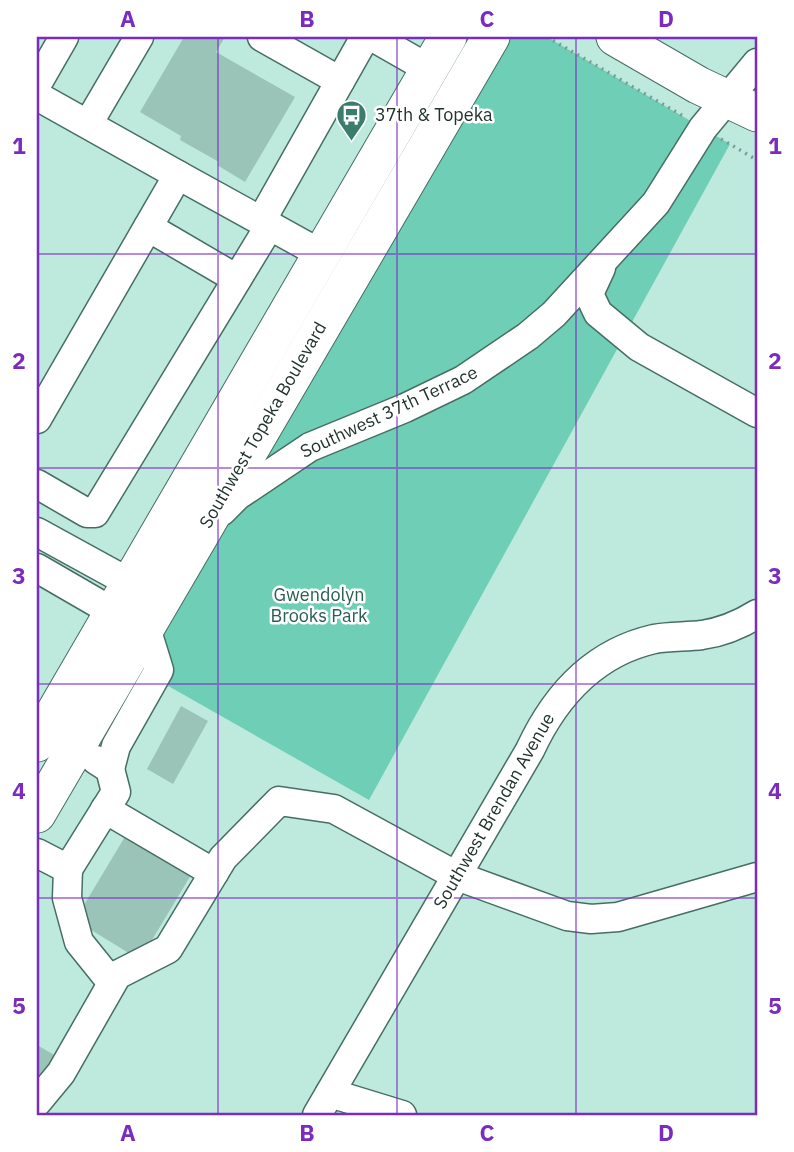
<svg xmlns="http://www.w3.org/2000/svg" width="794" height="1152" font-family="'IBM Plex Sans',sans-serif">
  <rect width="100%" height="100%" fill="#bee9dd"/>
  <path fill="#6eceb6" d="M491 37H547L730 144 369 800 126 662Z"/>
  <g fill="#9ac4b8">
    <path d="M184 37 195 39 196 37H225L216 52 295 97 245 182 217 165 219 162 180 140 181 136 140 112Z"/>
    <path d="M181 706 208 721 173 784 147 769Z"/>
    <path d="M126 835 191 875 140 960 75 920Z"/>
    <path d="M37 1045 56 1056 37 1089Z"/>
  </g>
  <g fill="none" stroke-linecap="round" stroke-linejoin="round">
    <defs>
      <g id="minor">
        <path d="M262 37 340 81"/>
        <path d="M373 37 429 69"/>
        <path d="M37 84 64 37"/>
        <path d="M37 96 178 175"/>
        <path d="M88 124 139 37"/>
        <path d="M261 221 365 37"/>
        <path d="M148 227 237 279"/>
        <path d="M601 268 589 294 598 313 639 347 757 413"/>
        <path d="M37 419 178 175 321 254"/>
        <path d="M37 484 87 513H95L270 225"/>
        <path d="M222 511 237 496 310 447 405 408 463 380 528 336 554 314 656 203 703 128 757 63"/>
        <path d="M37 532 130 583"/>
        <path d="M37 568 113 612"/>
        <path d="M110 769 116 746 159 670 146 628 136 619"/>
        <path d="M105 809 214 873"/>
        <path d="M37 853 68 869 67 898 79 942 112 983"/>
        <path d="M68 869 116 792 110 769 96 760"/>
        <path d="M330 1093 402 1115"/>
        <path d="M37 1102 61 1073 117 975 168 949 223 858 279 801 334 809 457 876 567 916 591 919 618 917 757 877"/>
        <path d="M317 1115 530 750C555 696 593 653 654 639 670 636 686 637 702 635 722 632 741 624 757 614"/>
      </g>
      <g id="major">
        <path d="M615 37 698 85 757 113"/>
        <path d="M37 743 448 37"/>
        <path d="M37 814 491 37"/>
      </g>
    </defs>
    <use href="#minor" stroke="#476e64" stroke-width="31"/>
    <use href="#major" stroke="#476e64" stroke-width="39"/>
    <g stroke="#7c9c93" stroke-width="3.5" stroke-dasharray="2 5" stroke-linecap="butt">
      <path d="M547 37 685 117"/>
      <path d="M721 139 757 160"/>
    </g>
    <use href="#minor" stroke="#fff" stroke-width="28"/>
    <use href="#major" stroke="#fff" stroke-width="37"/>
  </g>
  <path fill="none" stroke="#7b2cbf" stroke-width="2" stroke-opacity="0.55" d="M218 37V1115M397 37V1115M576 37V1115M37 254H757M37 468H757M37 684H757M37 898H757"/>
  <defs>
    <symbol id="bus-pin" viewBox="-11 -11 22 30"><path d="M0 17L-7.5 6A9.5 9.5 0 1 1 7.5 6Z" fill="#3b7d6d" stroke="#fff"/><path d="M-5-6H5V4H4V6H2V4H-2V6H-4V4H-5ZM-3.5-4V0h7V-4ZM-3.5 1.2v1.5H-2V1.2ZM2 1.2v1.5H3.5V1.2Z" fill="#fff"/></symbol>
  </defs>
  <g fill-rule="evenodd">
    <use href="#bus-pin" x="334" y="98" width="35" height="47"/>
  </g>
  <g text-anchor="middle" stroke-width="5" stroke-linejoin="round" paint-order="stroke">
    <g font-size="18" fill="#22332e" stroke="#fff" text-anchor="start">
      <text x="375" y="121">37th &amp; Topeka</text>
    </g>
    <g font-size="18" fill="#22332e" stroke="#fff">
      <text transform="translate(389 412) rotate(-25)" y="6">Southwest 37th Terrace</text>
      <text transform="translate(263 425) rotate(-60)" y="6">Southwest Topeka Boulevard</text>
      <text transform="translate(494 811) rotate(-60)" y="6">Southwest Brendan Avenue</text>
    </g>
    <g font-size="18" fill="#295e52" stroke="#fff">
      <text x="319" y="601">Gwendolyn<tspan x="319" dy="21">Brooks Park</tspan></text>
    </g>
  </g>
  <rect width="794" height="1152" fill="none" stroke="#ffffff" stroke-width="77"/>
  <rect x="38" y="38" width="718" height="1076" fill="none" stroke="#7b2cbf" stroke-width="2.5"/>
  <g font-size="23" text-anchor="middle" font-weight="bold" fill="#7b2cbf">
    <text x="128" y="27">A</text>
    <text x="307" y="27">B</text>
    <text x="487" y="27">C</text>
    <text x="666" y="27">D</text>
    <text x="19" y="154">1</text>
    <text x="775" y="154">1</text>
    <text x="19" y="369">2</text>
    <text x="775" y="369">2</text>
    <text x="19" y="584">3</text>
    <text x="775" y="584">3</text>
    <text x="19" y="799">4</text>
    <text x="775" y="799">4</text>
    <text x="19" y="1014">5</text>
    <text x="775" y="1014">5</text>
    <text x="128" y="1141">A</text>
    <text x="307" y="1141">B</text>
    <text x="487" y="1141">C</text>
    <text x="666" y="1141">D</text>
  </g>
</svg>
